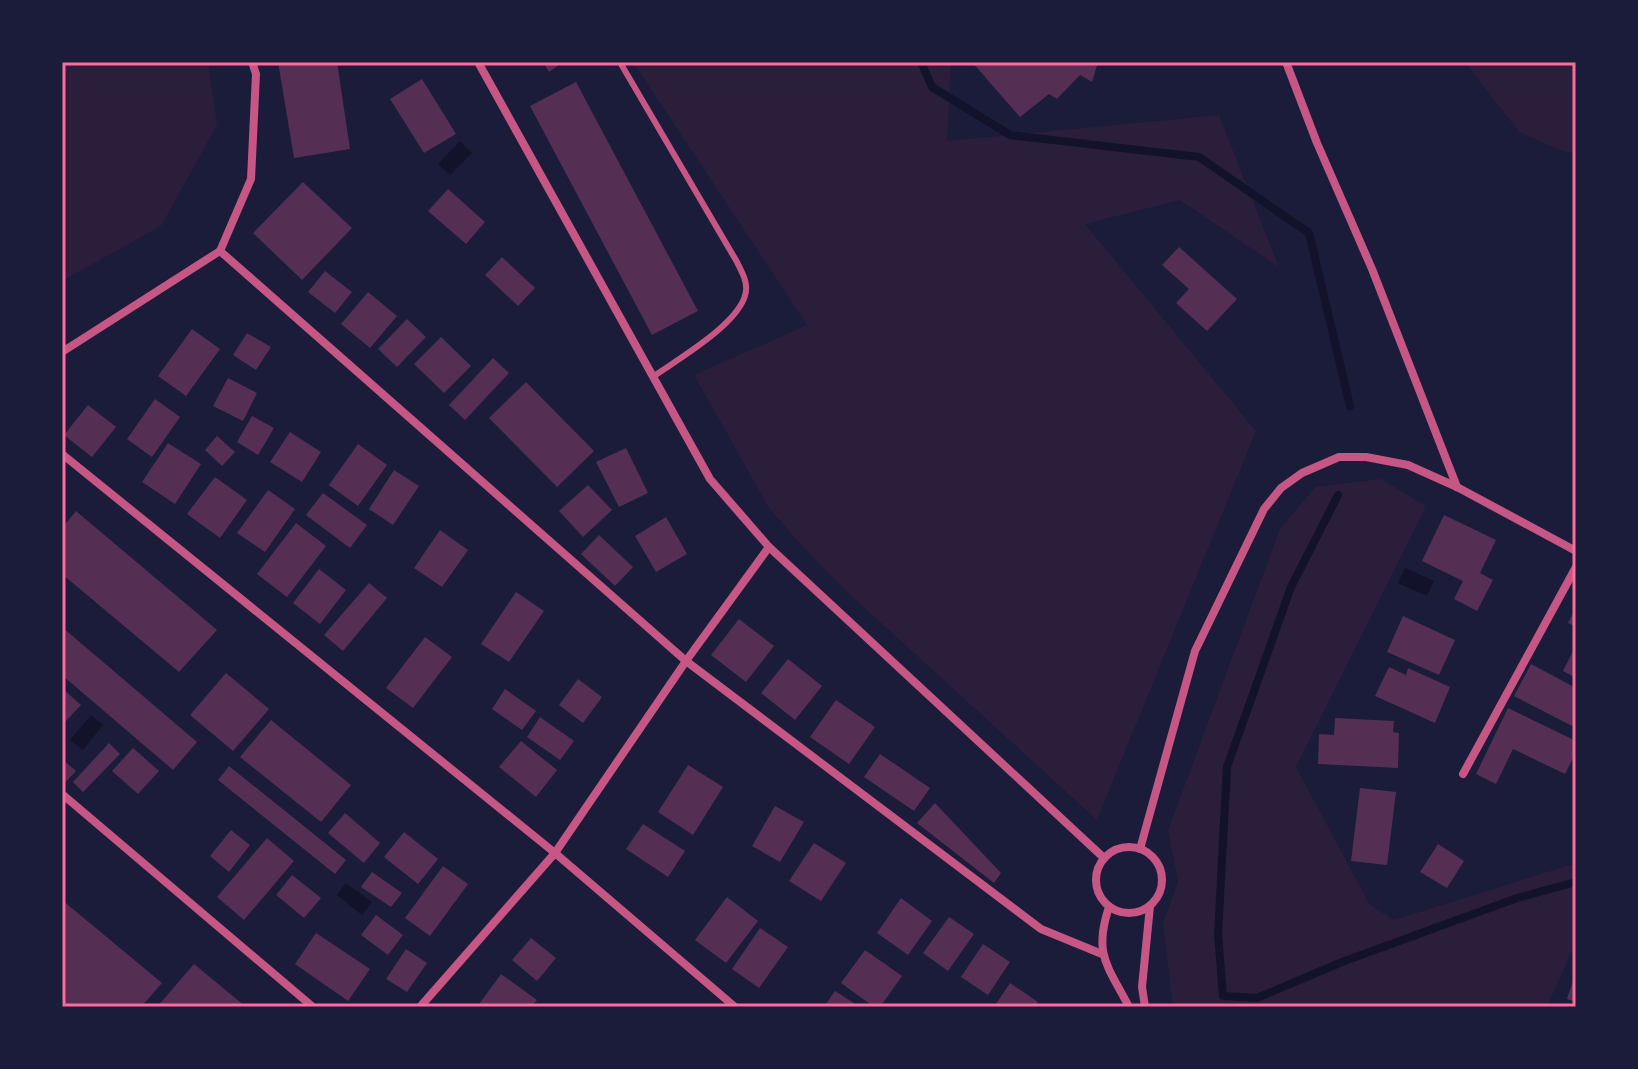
<svg xmlns="http://www.w3.org/2000/svg" width="1638" height="1069" font-family="'Open Sans',sans-serif">
  <rect width="100%" height="100%" fill="#1b1b3a"/>
  <g fill="#2a1e3b">
    <path d="M62 62H208L217 125 161 226 62 281Z"/>
    <path d="M633 62H951L947 141 1219 115 1279 267 1180 200 1085 224 1256 431 1097 820 845 590 806 550 769 508 694 375 807 325Z"/>
    <path d="M1465 62H1576V153L1565 152 1519 132Z"/>
    <path d="M1381 479 1426 506 1296 767 1370 905 1394 920 1576 863V942L1547 1007H1173L1163 923 1178 882 1168 830 1280 529 1315 487Z"/>
  </g>
  <g fill="#12122b">
    <path d="M460 141 472 153 450 175 438 164Z"/>
    <path d="M1405 568 1434 581 1427 596 1398 583Z"/>
    <path d="M91 715 103 725 83 750 70 740Z"/>
    <path d="M346 883 372 902 362 915 337 895Z"/>
  </g>
  <g fill="none" stroke-linecap="round" stroke-linejoin="round">
    <g stroke="#12122b" stroke-width="8">
      <path d="M921 62 932 87 1010 135 1199 157 1309 233 1350 406"/>
      <path d="M1338 495 1291 587 1227 767 1218 934 1223 996 1257 998 1342 962 1517 898 1576 882"/>
    </g>
  </g>
  <g fill="#542f53">
    <path d="M278 62H337L350 149 294 158Z"/>
    <path d="M543 62H563L549 72Z"/>
    <path d="M972 62H1098L1092 82 1080 75 1057 99 1049 94 1020 117Z"/>
    <path d="M422 79 456 134 424 153 390 99Z"/>
    <path d="M576 82 698 311 652 335 530 106Z"/>
    <path d="M303 182 352 228 302 280 253 233Z"/>
    <path d="M448 189 485 222 466 244 428 211Z"/>
    <path d="M1179 247 1237 299 1207 331 1176 303 1189 289 1162 265Z"/>
    <path d="M502 257 535 288 518 306 485 275Z"/>
    <path d="M325 271 352 292 335 313 308 292Z"/>
    <path d="M368 292 397 316 370 348 341 324Z"/>
    <path d="M407 319 426 337 397 367 378 349Z"/>
    <path d="M192 329 220 349 186 396 158 376Z"/>
    <path d="M247 333 271 347 256 370 233 355Z"/>
    <path d="M441 337 471 366 444 393 414 364Z"/>
    <path d="M493 358 509 373 465 420 449 405Z"/>
    <path d="M228 378 257 393 243 421 213 406Z"/>
    <path d="M526 382 594 451 557 487 489 418Z"/>
    <path d="M155 399 180 417 152 457 127 439Z"/>
    <path d="M88 405 116 427 92 457 64 435Z"/>
    <path d="M252 416 274 428 258 455 237 442Z"/>
    <path d="M290 432 321 452 302 482 270 462Z"/>
    <path d="M217 436 235 452 222 466 205 450Z"/>
    <path d="M168 443 201 464 175 504 142 482Z"/>
    <path d="M358 444 387 465 358 506 329 485Z"/>
    <path d="M626 448 648 493 619 507 596 462Z"/>
    <path d="M394 470 419 486 393 525 369 509Z"/>
    <path d="M215 477 247 500 220 538 187 514Z"/>
    <path d="M588 485 612 510 583 537 559 511Z"/>
    <path d="M268 490 295 509 265 552 237 533Z"/>
    <path d="M323 493 367 525 350 548 306 515Z"/>
    <path d="M76 511 217 630 179 672 62 574V528Z"/>
    <path d="M1444 515 1496 540 1480 573 1493 580 1477 611 1454 599 1463 581 1422 561Z"/>
    <path d="M666 517 687 554 656 572 635 536Z"/>
    <path d="M296 523 326 546 287 597 257 574Z"/>
    <path d="M440 530 468 550 442 587 414 568Z"/>
    <path d="M599 535 633 567 615 586 581 554Z"/>
    <path d="M319 569 346 590 320 624 293 603Z"/>
    <path d="M369 583 387 598 343 651 324 635Z"/>
    <path d="M516 592 544 611 509 662 481 644Z"/>
    <path d="M1576 607V627L1568 623Z"/>
    <path d="M1403 616 1455 640 1439 675 1387 652Z"/>
    <path d="M739 619 774 646 746 682 711 655Z"/>
    <path d="M62 627 197 742 173 770 62 675Z"/>
    <path d="M425 637 452 657 413 708 386 688Z"/>
    <path d="M1576 645V678L1563 671Z"/>
    <path d="M788 659 822 686 795 720 761 693Z"/>
    <path d="M1531 664 1576 688V719L1572 726 1514 696Z"/>
    <path d="M1389 667 1406 675 1408 668 1450 687 1435 723 1375 696Z"/>
    <path d="M226 673 269 709 233 751 190 715Z"/>
    <path d="M578 679 602 697 583 723 559 705Z"/>
    <path d="M62 688 81 705 62 725Z"/>
    <path d="M505 689 536 711 522 730 492 709Z"/>
    <path d="M836 700 875 727 849 764 810 737Z"/>
    <path d="M1508 708 1576 741V752L1565 774 1513 749 1496 784 1476 774Z"/>
    <path d="M540 717 574 741 560 760 527 737Z"/>
    <path d="M1335 718 1394 721 1393 732 1399 733 1398 768 1318 764 1319 734 1334 735Z"/>
    <path d="M271 720 351 785 321 822 240 757Z"/>
    <path d="M521 741 557 770 536 797 499 767Z"/>
    <path d="M109 743 120 754 83 792 73 782Z"/>
    <path d="M133 748 159 771 138 794 112 771Z"/>
    <path d="M880 754 930 788 914 811 864 777Z"/>
    <path d="M62 759 76 771 62 786Z"/>
    <path d="M688 765 723 787 693 835 658 812Z"/>
    <path d="M229 766 346 860 335 874 218 780Z"/>
    <path d="M1360 788 1396 792 1387 865 1351 861Z"/>
    <path d="M935 803 1001 873 994 883 917 823Z"/>
    <path d="M775 806 804 822 780 862 752 846Z"/>
    <path d="M345 813 380 843 364 863 328 833Z"/>
    <path d="M643 824 685 851 668 877 626 849Z"/>
    <path d="M231 830 250 845 229 872 210 856Z"/>
    <path d="M404 832 438 859 418 884 384 857Z"/>
    <path d="M267 838 294 861 244 920 217 897Z"/>
    <path d="M814 843 846 863 821 901 789 881Z"/>
    <path d="M1438 844 1464 861 1447 888 1420 872Z"/>
    <path d="M443 866 468 884 430 936 405 918Z"/>
    <path d="M372 872 402 893 391 907 361 887Z"/>
    <path d="M292 875 321 898 304 918 276 895Z"/>
    <path d="M727 897 758 921 726 963 695 940Z"/>
    <path d="M901 898 932 921 908 955 877 933Z"/>
    <path d="M62 900 162 983 141 1007H62Z"/>
    <path d="M376 915 403 935 388 955 361 935Z"/>
    <path d="M949 917 974 934 948 971 923 953Z"/>
    <path d="M760 928 788 947 759 988 732 969Z"/>
    <path d="M316 933 370 969 348 1001 295 964Z"/>
    <path d="M531 938 556 958 537 981 512 960Z"/>
    <path d="M983 944 1010 962 988 995 961 977Z"/>
    <path d="M406 949 427 963 407 992 386 979Z"/>
    <path d="M865 950 902 976 880 1007H874L841 983Z"/>
    <path d="M194 964 246 1007H157Z"/>
    <path d="M501 974 537 1000 531 1007H477Z"/>
    <path d="M1575 975H1576V1002L1567 999Z"/>
    <path d="M1010 983 1038 1002 1035 1007H994Z"/>
    <path d="M835 991 860 1007H824Z"/>
  </g>
  <g fill="none" stroke-linecap="round" stroke-linejoin="round">
    <path stroke="#c65784" stroke-width="6" d="M621 64 737 262C740 269 746 278 746 286 750 318 678 359 654 376"/>
    <g stroke="#c65784" stroke-width="8">
      <path d="M478 62 710 479 769 547 1104 858"/>
      <path d="M1286 62 1317 143 1372 269 1457 487"/>
      <path d="M220 251 686 661 1041 929 1102 954"/>
      <path d="M220 251 251 179 256 74 252 62"/>
      <path d="M62 352 220 251"/>
      <path d="M62 454 555 853 735 1007"/>
      <path d="M1463 774 1576 567"/>
      <path d="M62 794 313 1007"/>
      <circle cx="1129" cy="880" r="33"/>
      <path d="M1140 849 1195 651 1264 509 1281 488 1302 473 1339 457H1366L1408 465 1457 487 1576 551"/>
      <path d="M1109 907C1093 955 1108 966 1129 1007"/>
      <path d="M420 1007 555 853 686 661 769 547"/>
      <path d="M1145 1007 1142 987 1150 906"/>
    </g>
  </g>
  <rect width="1638" height="1069" fill="none" stroke="#1b1b3a" stroke-width="128"/>
  <rect x="64" y="64" width="1510" height="941" fill="none" stroke="#ff6b9d" stroke-width="3"/>
</svg>
